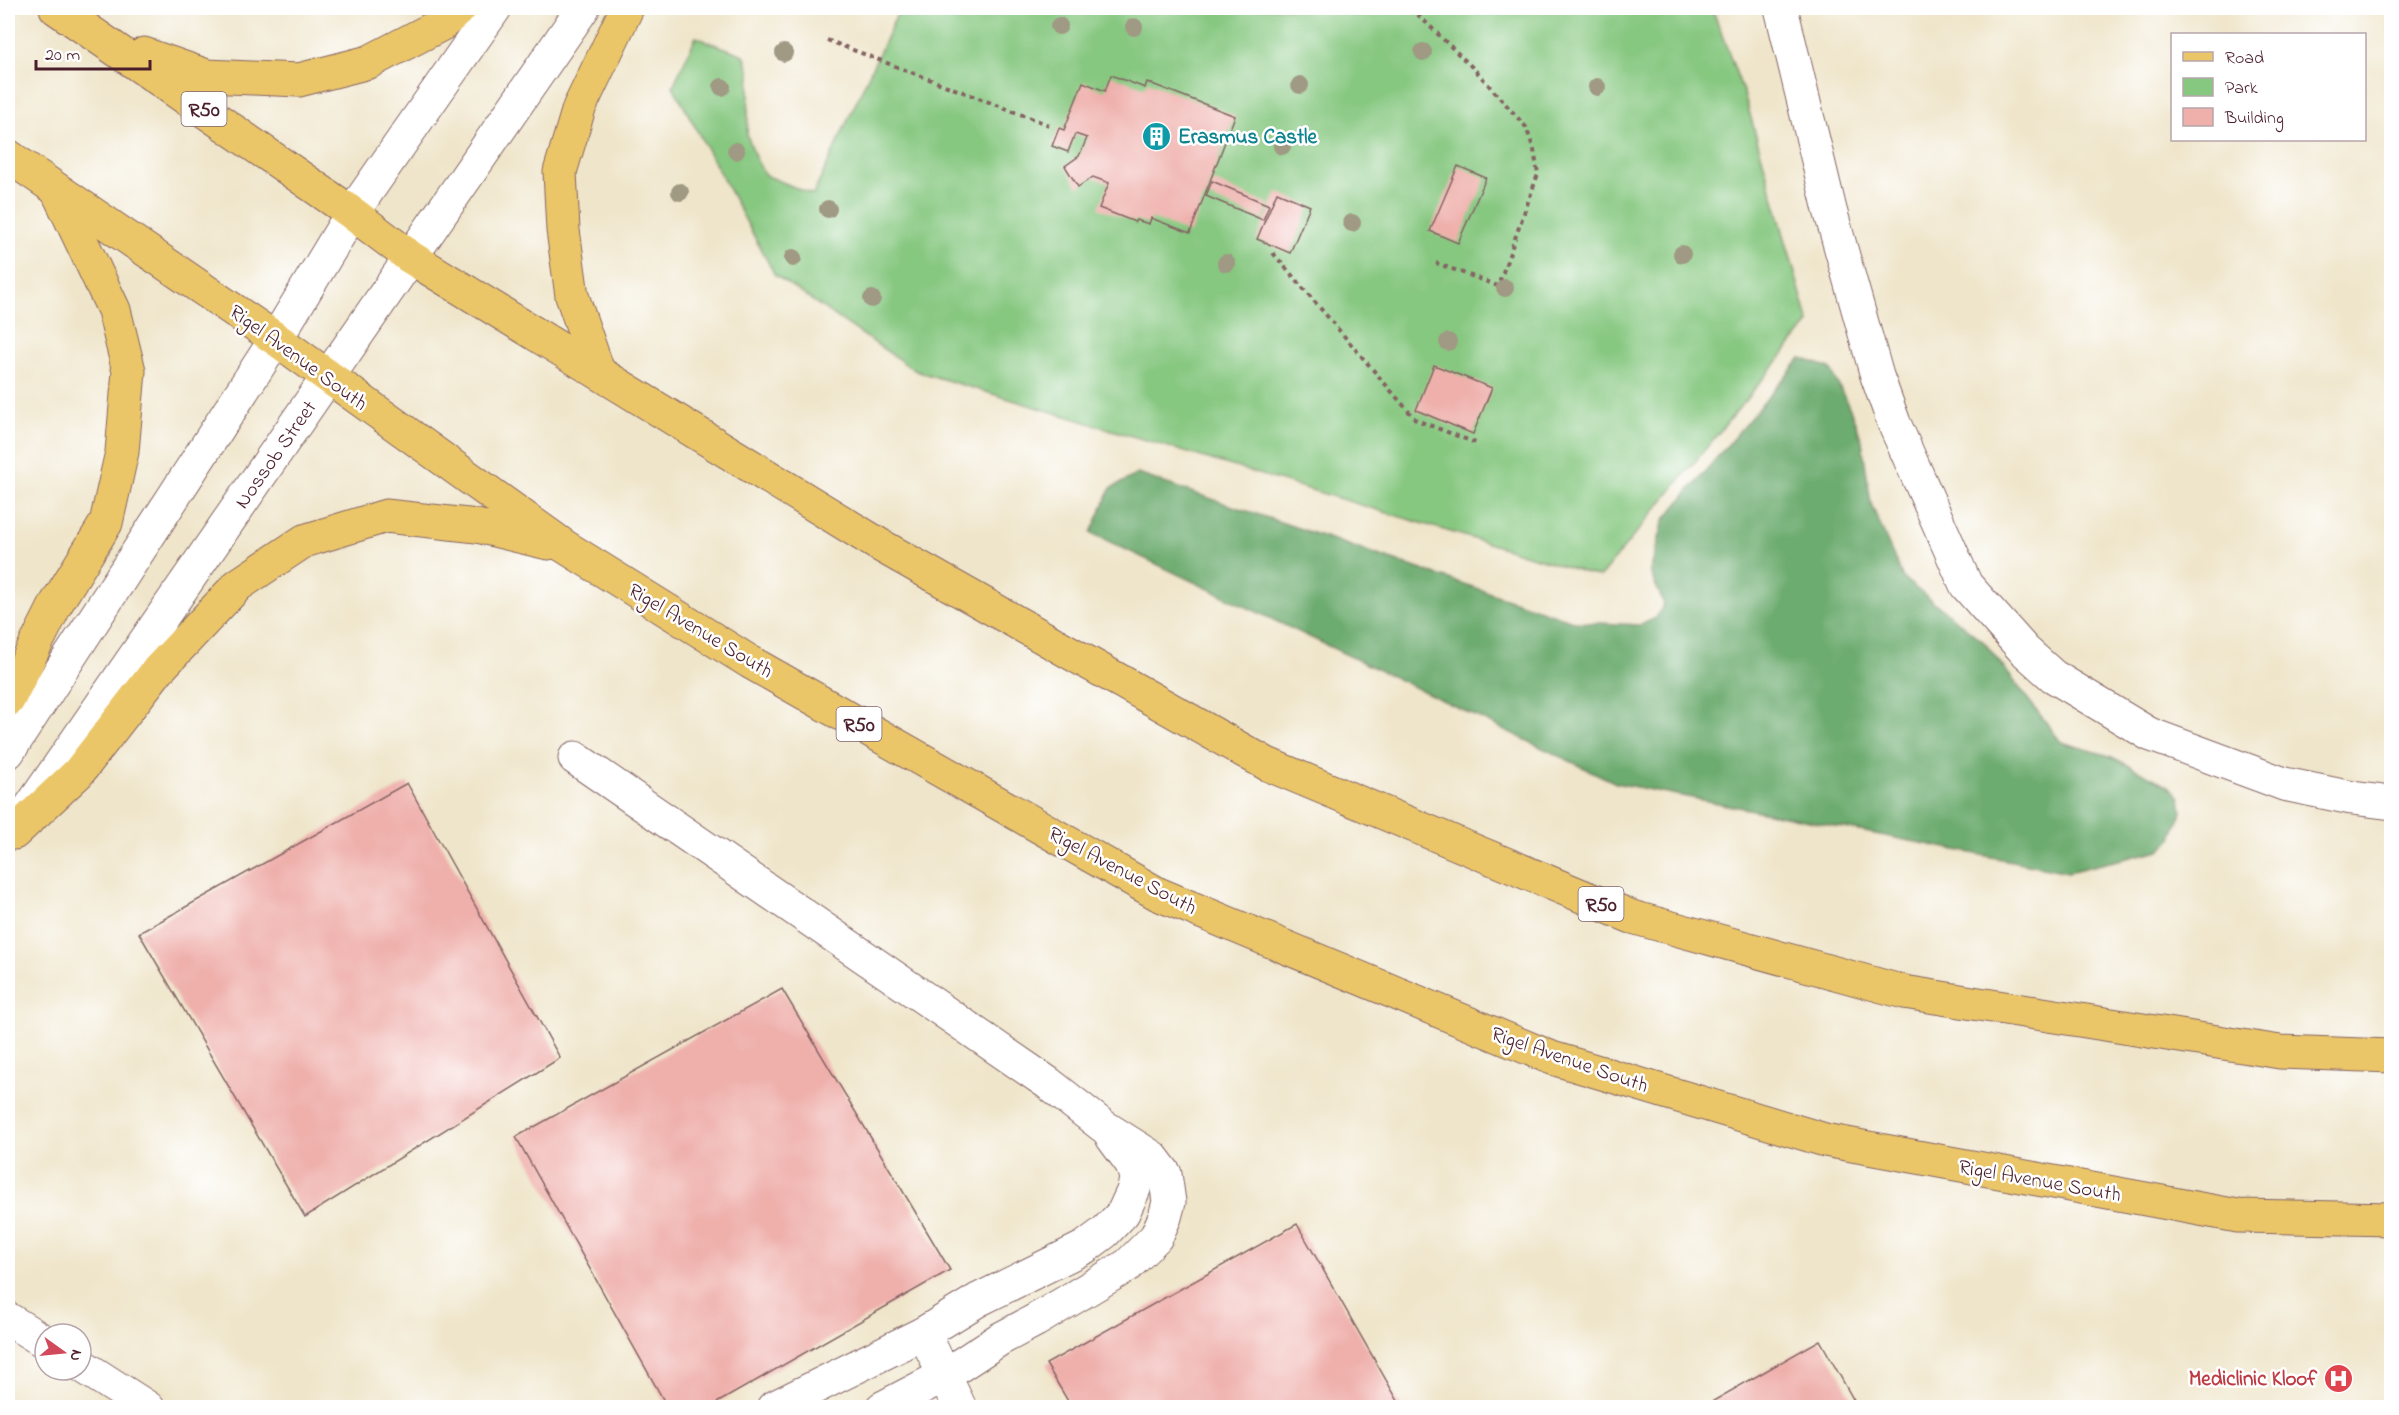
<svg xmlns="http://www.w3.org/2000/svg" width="2399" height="1415" font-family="'Indie Flower',sans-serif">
  <rect width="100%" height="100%" fill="#fff"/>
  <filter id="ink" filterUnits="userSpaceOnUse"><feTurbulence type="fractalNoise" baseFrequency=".0167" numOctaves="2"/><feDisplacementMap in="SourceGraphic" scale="12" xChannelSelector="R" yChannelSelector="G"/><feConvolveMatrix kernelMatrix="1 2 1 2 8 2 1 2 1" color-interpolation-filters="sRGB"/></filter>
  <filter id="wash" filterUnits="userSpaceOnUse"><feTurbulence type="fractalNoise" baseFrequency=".008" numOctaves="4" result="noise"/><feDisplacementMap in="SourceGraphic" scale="24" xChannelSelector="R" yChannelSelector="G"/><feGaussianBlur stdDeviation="1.35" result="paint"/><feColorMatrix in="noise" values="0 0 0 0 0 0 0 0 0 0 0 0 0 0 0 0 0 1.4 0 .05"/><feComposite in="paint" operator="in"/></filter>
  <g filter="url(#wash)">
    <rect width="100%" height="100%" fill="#efe5ca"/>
    <path fill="#87c881" stroke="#687456" stroke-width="1.5" d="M900 8H1712L1745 97 1809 323 1600 577 916 371 775 275 673 86 696 37 744 55 750 73 747 135 756 159 765 175 813 195Z"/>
    <path fill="#6dac6f" stroke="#5c664d" stroke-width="1.5" d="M1801 358 1830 368 1851 411 1862 441 1871 504 1903 578 1984 642 2061 742 2110 756 2169 786 2180 797 2182 812 2171 840 2160 850 2068 872 1616 783 1091 533 1111 488 1138 474 1576 622 1640 625 1656 618 1664 604 1650 572 1664 520Z"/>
    <g id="blocks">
      <g fill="#efb0ac">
        <path d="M1111 75 1145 88 1147 82 1235 116 1190 233 1151 218 1149 224 1136 220 1135 222 1099 208 1109 183 1093 177 1078 187 1065 166 1079 156 1087 138 1075 134 1068 152 1052 146 1059 128 1064 130 1083 82 1105 91Z"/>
        <path d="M1458 166 1486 178 1458 243 1430 231Z"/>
        <path d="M1212 181 1269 205 1263 220 1206 196Z"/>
        <path d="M1277 192 1310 206 1290 253 1257 239Z"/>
        <path d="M1434 365 1492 388 1473 434 1416 410Z"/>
        <path d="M407 783 560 1058 305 1217 139 933Z"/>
        <path d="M782 989 950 1270 708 1408H668L516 1137Z"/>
        <path d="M1297 1224 1402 1408H1072L1046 1364Z"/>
        <path d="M1820 1340 1858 1408H1701Z"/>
      </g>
    </g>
  </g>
  <g filter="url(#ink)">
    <use href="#blocks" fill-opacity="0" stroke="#846463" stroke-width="1.5"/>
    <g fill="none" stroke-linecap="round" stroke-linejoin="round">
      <defs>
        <g id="minor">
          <path d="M1781 8 1830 210 1877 376 1894 423 1966 585 2024 650 2053 676 2149 734 2284 784 2352 798 2392 803"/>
          <path d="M8 752 276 339 352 213 495 8"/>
          <path d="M575 758 1048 1083 1103 1126 1152 1157 1165 1174 1169 1202 1165 1217 1156 1237 1128 1265 1036 1320 1000 1339 945 1375 882 1408"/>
          <path d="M30 808 583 8"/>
          <path d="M8 1319 45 1342"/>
          <path d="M924 1333 960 1408"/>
          <path d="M81 1365 148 1408"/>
          <path d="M773 1408 924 1333 978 1300 1085 1247 1105 1232 1123 1213 1134 1189 1136 1178 1132 1164 1112 1137"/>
        </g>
        <g id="major">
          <path d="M56 8 352 213 410 257 878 544 1267 764 1632 917 1904 992 2280 1052 2392 1056"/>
          <path d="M144 54 207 76 299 80 369 62 442 24 460 8"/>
          <path d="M8 156 276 339 564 546 750 662 1158 894 1552 1058 1825 1140 2238 1216 2392 1219"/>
          <path d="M598 371 572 296 563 230 560 172 579 108 627 8"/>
          <path d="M8 700 56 604 106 523 122 452 129 371 114 310 57 190"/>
          <path d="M14 833 78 773 157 671 238 585 304 541 386 516 477 526 548 543"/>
        </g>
      </defs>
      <use href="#minor" stroke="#846463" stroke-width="35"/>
      <use href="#major" stroke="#846463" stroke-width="35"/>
      <g stroke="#846463" stroke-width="4" stroke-dasharray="4.5 4.5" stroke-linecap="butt">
        <path d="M1411 8 1476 71 1526 127 1534 150 1538 174 1498 286 1436 263"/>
        <path d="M827 40 1049 125"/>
        <path d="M1273 253 1416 420 1478 444"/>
      </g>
      <use href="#minor" stroke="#fff" stroke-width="33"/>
      <use href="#major" stroke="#ebc669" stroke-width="33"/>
    </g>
    <g fill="#a09983">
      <circle cx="1059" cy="26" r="9"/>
      <circle cx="1134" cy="27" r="9"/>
      <circle cx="1423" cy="52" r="9"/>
      <circle cx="784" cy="53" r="9"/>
      <circle cx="1300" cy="85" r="9"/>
      <circle cx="722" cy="87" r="9"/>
      <circle cx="1597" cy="87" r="9"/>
      <circle cx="1282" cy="146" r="9"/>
      <circle cx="736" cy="151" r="9"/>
      <circle cx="680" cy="192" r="9"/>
      <circle cx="828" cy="209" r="9"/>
      <circle cx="1352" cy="223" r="9"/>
      <circle cx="1682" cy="254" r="9"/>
      <circle cx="793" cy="258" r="9"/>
      <circle cx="1226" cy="263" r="9"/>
      <circle cx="1505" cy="288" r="9"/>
      <circle cx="872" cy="299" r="9"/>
      <circle cx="1448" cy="342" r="9"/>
    </g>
  </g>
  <defs>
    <symbol id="building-disc" viewBox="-11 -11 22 22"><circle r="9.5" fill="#0f9aa8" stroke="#fff"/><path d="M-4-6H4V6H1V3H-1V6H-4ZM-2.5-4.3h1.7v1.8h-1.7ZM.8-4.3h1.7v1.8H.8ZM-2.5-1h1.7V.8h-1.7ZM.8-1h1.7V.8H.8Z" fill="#fff"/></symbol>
    <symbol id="hospital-disc" viewBox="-11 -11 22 22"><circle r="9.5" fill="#e0444e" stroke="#fff"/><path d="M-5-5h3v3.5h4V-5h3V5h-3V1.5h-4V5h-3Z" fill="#fff"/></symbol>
  </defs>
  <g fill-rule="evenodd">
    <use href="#building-disc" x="1140" y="120" width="33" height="33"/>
    <use href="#hospital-disc" x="2322" y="1362" width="33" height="33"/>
  </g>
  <g text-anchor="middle" stroke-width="5" stroke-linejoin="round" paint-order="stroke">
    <g fill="#fff" stroke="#80626b" stroke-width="1.5">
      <rect x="181.5" y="92" width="45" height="34" rx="4.5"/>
      <rect x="836.5" y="707" width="45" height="34" rx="4.5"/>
      <rect x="1578.5" y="887" width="45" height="34" rx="4.5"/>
    </g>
    <g font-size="20" font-weight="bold" fill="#4a1f2b">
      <text x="204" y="116">R50</text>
      <text x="859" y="731">R50</text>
      <text x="1601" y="911">R50</text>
    </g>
    <g font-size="21" font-weight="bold" fill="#0d838f" stroke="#fff" text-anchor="start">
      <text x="1178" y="143">Erasmus Castle</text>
    </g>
    <g font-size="21" fill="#4a1f2b" stroke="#fff">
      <text transform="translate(299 357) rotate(36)" y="7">Rigel Avenue South</text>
      <text transform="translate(275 454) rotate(-55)" y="7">Nossob Street</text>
      <text transform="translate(701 630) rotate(31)" y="7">Rigel Avenue South</text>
      <text transform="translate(1123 870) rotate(28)" y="7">Rigel Avenue South</text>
      <text transform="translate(1570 1059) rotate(19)" y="7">Rigel Avenue South</text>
      <text transform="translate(2040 1180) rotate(10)" y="7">Rigel Avenue South</text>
    </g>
    <g font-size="21" font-weight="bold" fill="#be3a42" stroke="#fff" text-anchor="end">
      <text x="2317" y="1385">Mediclinic Kloof</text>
    </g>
  </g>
  <rect width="2399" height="1415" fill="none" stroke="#fff" stroke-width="30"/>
  <rect x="2171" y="33" width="195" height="108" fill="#ffffff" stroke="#b7a5aa" stroke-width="1.5"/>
  <rect x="2183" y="52" width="30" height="9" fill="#ebc669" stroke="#b7a5aa" stroke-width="1.5"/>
  <text x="2225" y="63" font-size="18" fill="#4a1f2b">Road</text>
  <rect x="2183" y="78" width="30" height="18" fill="#87c881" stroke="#b7a5aa" stroke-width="1.5"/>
  <text x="2225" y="93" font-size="18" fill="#4a1f2b">Park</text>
  <rect x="2183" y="108" width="30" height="18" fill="#efb0ac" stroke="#b7a5aa" stroke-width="1.5"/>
  <text x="2225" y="123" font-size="18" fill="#4a1f2b">Building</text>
  <g transform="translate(63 1352) rotate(105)"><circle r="28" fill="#ffffff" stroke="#b7a5aa" stroke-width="1.5"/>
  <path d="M0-4.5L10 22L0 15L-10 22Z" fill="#d1495b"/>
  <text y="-9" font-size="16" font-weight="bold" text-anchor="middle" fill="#4a1f2b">N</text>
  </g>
  <path d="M36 60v9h114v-9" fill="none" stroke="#4a1f2b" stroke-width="3"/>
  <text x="45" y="60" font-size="18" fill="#4a1f2b" stroke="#ffffff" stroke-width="4.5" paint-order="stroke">20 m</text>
</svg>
